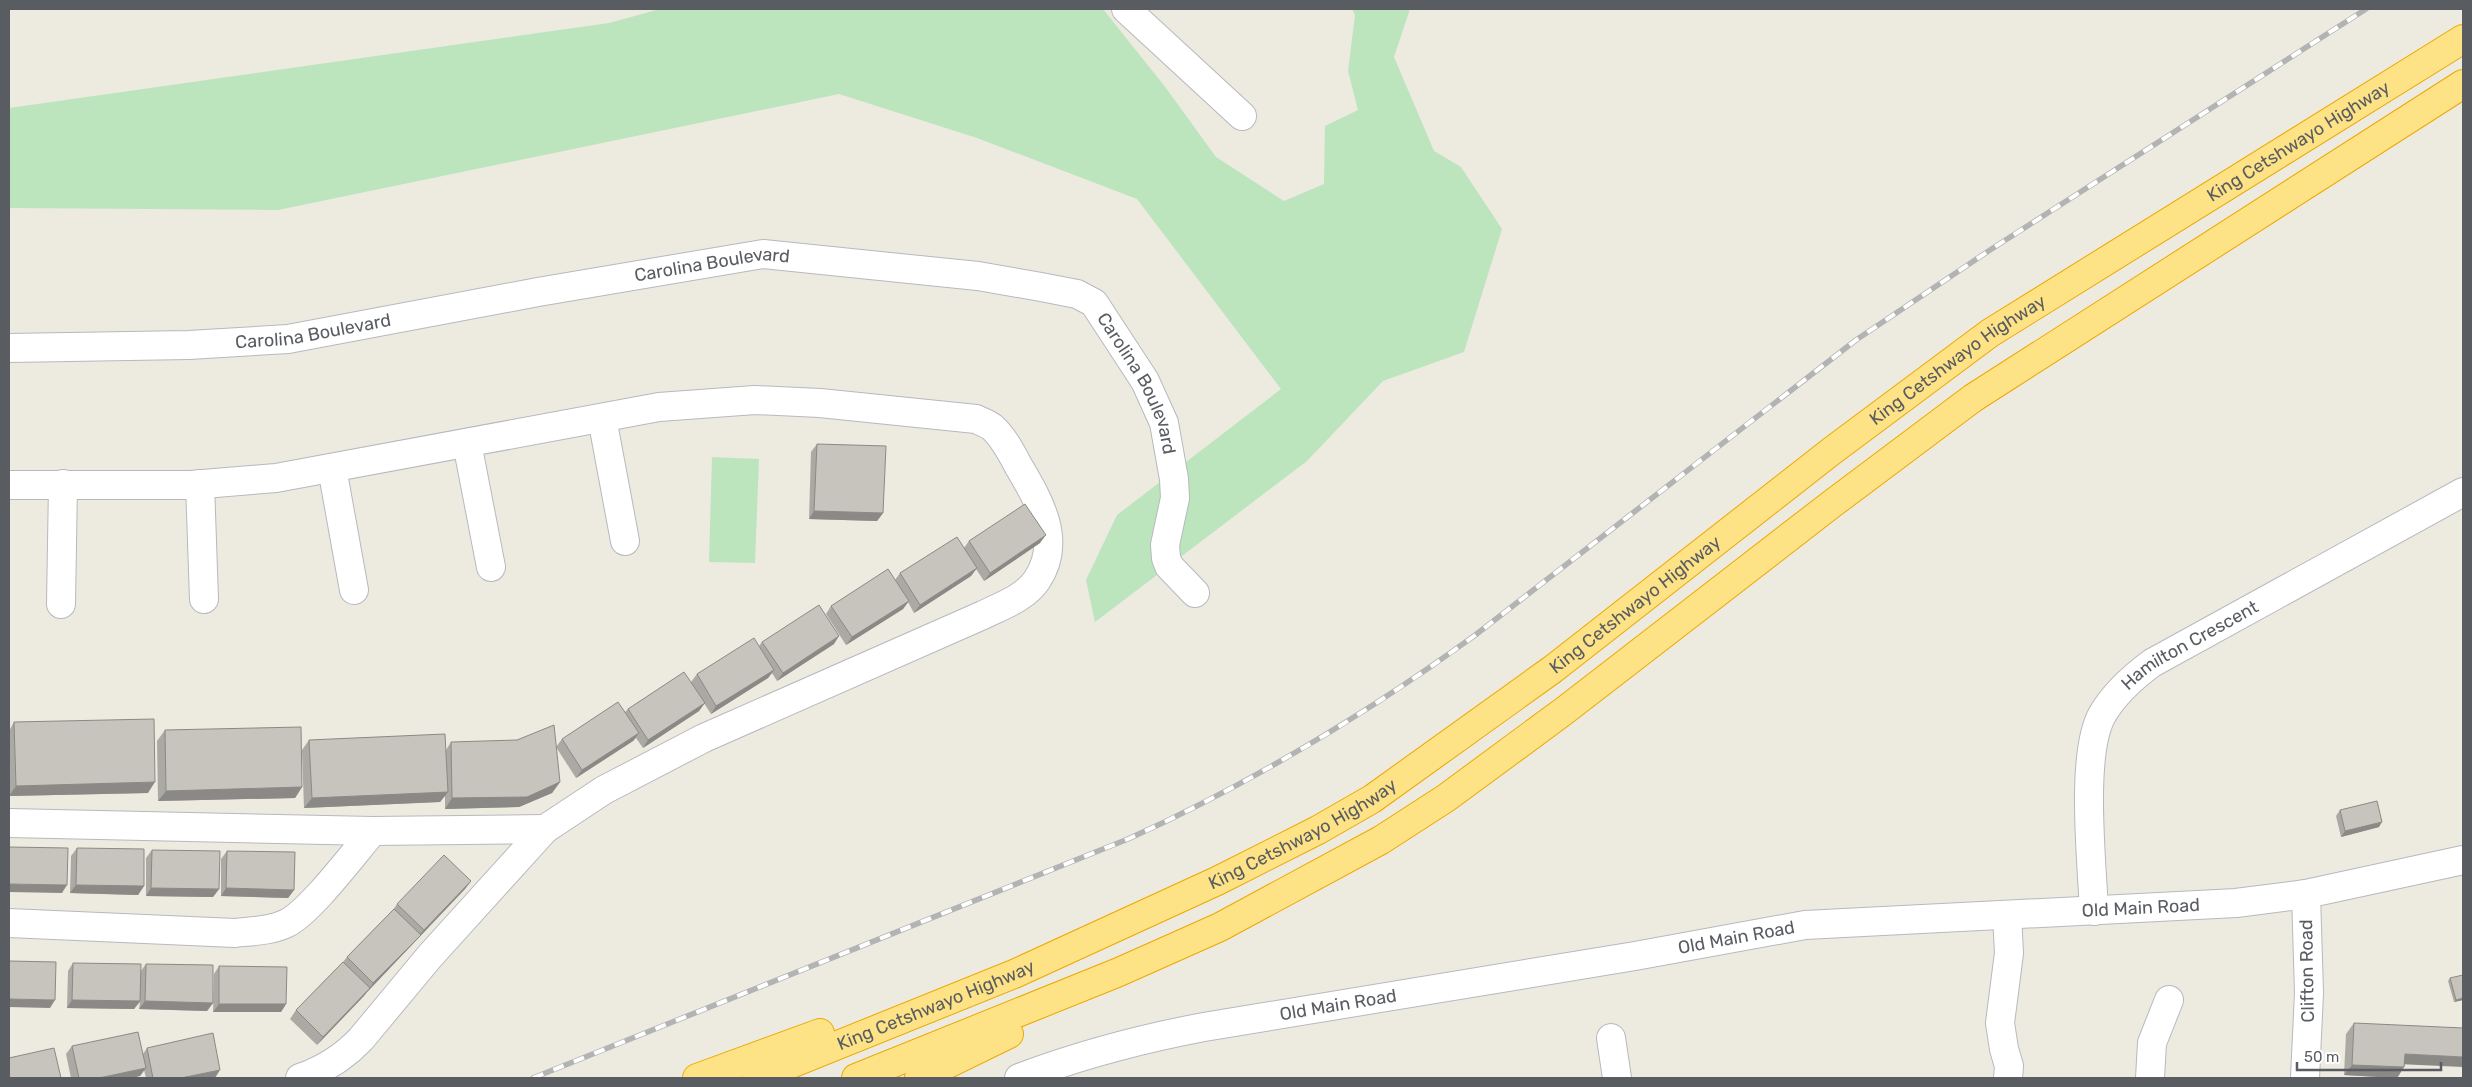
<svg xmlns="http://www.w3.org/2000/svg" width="2472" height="1087" font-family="Rubik,sans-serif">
  <rect width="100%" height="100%" fill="#edeae0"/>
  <g fill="#bce5bd">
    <path d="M660 9H1103L1166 88 1216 157 1284 201 1324 184 1325 126 1358 110 1348 71 1355 15 1352 9H1410L1394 57 1434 151 1461 167 1502 229 1464 352 1383 381 1307 461 1095 622 1086 580 1117 515 1281 389 1137 199 977 138 839 94 278 210 9 208V108L609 23Z"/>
    <path d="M712 457 759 459 755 563 709 562Z"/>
  </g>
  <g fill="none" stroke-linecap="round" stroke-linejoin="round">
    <defs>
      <g id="minor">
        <path d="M1126 9 1242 116"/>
        <path id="s1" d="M9 348 189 345 288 339 538 292 763 254 978 276 1041 287 1077 294 1094 303 1145 381 1164 423 1174 479 1175 498 1165 545 1166 558 1169 566 1195 593"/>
        <path d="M602 418 625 541"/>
        <path d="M467 443 491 567"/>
        <path d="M332 468 354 590"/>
        <path d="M200 484 204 599"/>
        <path d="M9 485H191L276 478 659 407 755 400 820 403 976 419C982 422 989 424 993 428 1004 438 1012 454 1019 467 1039 501 1063 541 1037 580 1025 598 1001 606 983 615L704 738 604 790 545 829 430 956 361 1039C344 1057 323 1070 300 1078"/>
        <path d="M61 604 63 484"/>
        <path d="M9 823 373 831 545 829"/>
        <path id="s2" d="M2094 911C2092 863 2080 755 2102 715 2114 694 2133 677 2152 663L2463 492"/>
        <path d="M2007 915 2009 953 2000 1023 2004 1049 2009 1066 2008 1078"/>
        <path d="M9 923 235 933C252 931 271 931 287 923 310 912 354 853 373 831"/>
        <path d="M1611 1038 1617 1078"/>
        <path id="s3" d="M1019 1078C1080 1055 1140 1039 1204 1027L1635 956 1805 925 2236 903 2306 894 2463 860"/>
        <path d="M2150 1078 2152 1043 2169 1000"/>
        <path d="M2305 1078 2309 993 2306 894"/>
      </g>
      <g id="highway">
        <path d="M697 1078 820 1033"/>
        <path id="s4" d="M756 1078 1014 974 1217 881 1318 830 1372 799 1553 669 1833 450 1990 333 2463 39"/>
        <path d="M856 1078 1119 972 1220 927 1381 840 1446 798 1564 711 1833 503 1973 398 2463 84"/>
        <path d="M919 1078 1009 1034"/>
      </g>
    </defs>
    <use href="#minor" stroke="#b6b9be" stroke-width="30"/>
    <use href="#highway" stroke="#eda800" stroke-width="30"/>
    <use href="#minor" stroke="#fff" stroke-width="28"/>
    <use href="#highway" stroke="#fee286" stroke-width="28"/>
    <defs>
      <path id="rail" d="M533 1078 1128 839C1251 783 1365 715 1474 636L1856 340 1990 250 2366 9"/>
    </defs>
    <use href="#rail" stroke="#b2b3b3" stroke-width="5.5"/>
    <use href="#rail" stroke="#fff" stroke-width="4" stroke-dasharray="11" stroke-linecap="butt"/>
  </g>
  <g fill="#aba9a3">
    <path d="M817 444 883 513 877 521 809 519 811 452Z"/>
    <path d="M969 541 1040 543 984 581 976 569 971 576 914 613 908 602 903 609 846 645 826 614 831 606 895 580 900 573 964 548Z"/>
    <path d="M762 642 834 644 777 681 772 673 768 678 711 714 704 703 699 711 643 748 636 738 633 741 576 778 556 747 562 739 625 712 628 709 691 682 697 674 759 646Z"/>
    <path d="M14 722 148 793 9 796V731Z"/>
    <path d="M165 730 302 787 295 798 158 801 157 741Z"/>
    <path d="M309 740 446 750 451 742 560 782 552 793 519 807 445 809V796L440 802 304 808 302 750Z"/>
    <path d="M2340 810 2379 827 2341 837 2336 816Z"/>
    <path d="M77 848 144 886 138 895 70 893 71 856Z"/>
    <path d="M152 850 219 889 213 897 146 896V858Z"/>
    <path d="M227 851 294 890 288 898 221 896V859Z"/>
    <path d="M471 881 465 889 317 1045 290 1019 296 1010 343 962 347 957 393 910 397 904Z"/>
    <path d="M73 963 140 972 146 964 213 1003 207 1011 139 1009 140 1002 134 1009 67 1008 68 971Z"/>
    <path d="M219 966 286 1004 281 1012H213L214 974Z"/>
    <path d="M2450 978 2463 1000 2454 1002 2448 981Z"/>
    <path d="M2354 1023 2405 1065 2404 1067 2397 1078 2344 1075 2346 1034Z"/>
    <path d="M72 1046 143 1054 147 1048 215 1078H146L144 1070 140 1076 131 1078H71L66 1054Z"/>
  </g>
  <g fill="#8b8985">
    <path d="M814 511 883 513 877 521 809 519Z"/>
    <path d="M1046 535 1040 543 984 581 990 573Z"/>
    <path d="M977 568 971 576 914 613 920 605Z"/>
    <path d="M909 601 903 609 846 645 852 637Z"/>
    <path d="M839 636 834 644 777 681 783 673Z"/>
    <path d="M774 670 768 678 711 714 716 706Z"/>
    <path d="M705 703 699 711 643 748 648 740Z"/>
    <path d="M639 733 633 741 576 778 582 770Z"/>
    <path d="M155 782 148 793 9 796 16 786Z"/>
    <path d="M560 782 552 793 519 807 445 809 452 798Z"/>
    <path d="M302 787 295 798 158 801 166 791Z"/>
    <path d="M448 792 440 802 304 808 312 798Z"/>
    <path d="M2382 822 2379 827 2341 837 2345 831Z"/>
    <path d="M471 881 465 889 368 991 373 983Z"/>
    <path d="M9 884 67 885 62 893 9 892Z"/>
    <path d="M76 885 144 886 138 895 70 893Z"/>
    <path d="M151 888 219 889 213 897 146 896Z"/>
    <path d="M226 888 294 890 288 898 221 896Z"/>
    <path d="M370 988 364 996 317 1045 323 1037Z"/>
    <path d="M2463 998V1000L2454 1002 2456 1000Z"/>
    <path d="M9 999 55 1000 50 1008 9 1007Z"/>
    <path d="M72 1000 140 1001 134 1009 67 1008Z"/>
    <path d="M145 1001 213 1003 207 1011 139 1009Z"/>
    <path d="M219 1004H286L281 1012H213Z"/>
    <path d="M2405 1054 2463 1057V1067L2398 1064Z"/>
    <path d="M2352 1065 2404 1067 2397 1078 2344 1075Z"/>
    <path d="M146 1068 140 1076 131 1078H99Z"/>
    <path d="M220 1070 215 1078H181Z"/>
  </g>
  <g fill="#c7c4be" stroke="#8b8985">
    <path d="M817 444 886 446 883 513 814 511Z"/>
    <path d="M1025 504 1046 535 990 573 969 541Z"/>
    <path d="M957 537 977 568 920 605 900 573Z"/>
    <path d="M888 569 909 601 852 637 831 606Z"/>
    <path d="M819 605 839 636 783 673 762 642Z"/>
    <path d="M754 638 774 670 716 706 697 674Z"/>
    <path d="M684 672 705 703 648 740 628 709Z"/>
    <path d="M618 702 639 733 582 770 562 739Z"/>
    <path d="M154 719 155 782 16 786 14 722Z"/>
    <path d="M554 725 560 782 527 797 452 798 451 742 517 740Z"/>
    <path d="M301 727 302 787 166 791 165 730Z"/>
    <path d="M445 734 448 792 312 798 309 740Z"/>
    <path d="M2377 801 2382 822 2345 831 2340 810Z"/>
    <path d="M9 847 68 848 67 885 9 884Z"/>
    <path d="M77 848 144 849V886L76 885Z"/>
    <path d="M152 850 220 851 219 889 151 888Z"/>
    <path d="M227 851 295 852 294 890 226 888Z"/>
    <path d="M444 855 471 881 424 930 397 904Z"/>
    <path d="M394 909 421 935 373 983 347 957Z"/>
    <path d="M9 961 56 962 55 1000 9 999Z"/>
    <path d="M343 962 370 988 323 1037 296 1010Z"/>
    <path d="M73 963 141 964 140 1001 72 1000Z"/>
    <path d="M146 964 213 965V1003L145 1001Z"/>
    <path d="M219 966 287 967 286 1004H219Z"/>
    <path d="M2463 975V998L2456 1000 2450 978Z"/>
    <path d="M2354 1023 2463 1028V1057L2405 1054 2404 1067 2352 1065Z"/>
    <path d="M138 1032 146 1068 99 1078H79L72 1046Z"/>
    <path d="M213 1033 220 1070 181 1078H153L147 1048Z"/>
    <path d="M54 1048 61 1078H9V1058Z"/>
  </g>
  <g text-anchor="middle" stroke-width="4" stroke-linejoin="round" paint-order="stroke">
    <g font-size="18" fill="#595d62" stroke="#fff">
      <text dy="6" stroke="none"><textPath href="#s4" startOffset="1814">King Cetshwayo Highway</textPath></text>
      <text dy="6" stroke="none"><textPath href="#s1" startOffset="710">Carolina Boulevard</textPath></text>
      <text dy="6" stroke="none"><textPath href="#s1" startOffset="305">Carolina Boulevard</textPath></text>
      <text dy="6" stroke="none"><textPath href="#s4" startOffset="1409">King Cetshwayo Highway</textPath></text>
      <text dy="6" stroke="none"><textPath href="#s1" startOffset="1190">Carolina Boulevard</textPath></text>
      <text dy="6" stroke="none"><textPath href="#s4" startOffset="1004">King Cetshwayo Highway</textPath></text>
      <text dy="6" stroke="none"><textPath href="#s2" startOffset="312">Hamilton Crescent</textPath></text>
      <text dy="6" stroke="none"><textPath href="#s4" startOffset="599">King Cetshwayo Highway</textPath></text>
      <text dy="6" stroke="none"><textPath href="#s3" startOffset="1138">Old Main Road</textPath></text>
      <text dy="6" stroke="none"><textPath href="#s3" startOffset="732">Old Main Road</textPath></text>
      <text transform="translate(2307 971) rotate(-91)" y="6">Clifton Road</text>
      <text dy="6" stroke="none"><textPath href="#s4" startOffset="194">King Cetshwayo Highway</textPath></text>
      <text dy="6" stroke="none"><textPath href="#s3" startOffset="328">Old Main Road</textPath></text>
    </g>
  </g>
  <rect width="2472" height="1087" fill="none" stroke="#595d62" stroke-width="20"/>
  <path d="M2297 1062v8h144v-8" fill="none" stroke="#595d62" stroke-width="2.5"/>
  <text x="2304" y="1062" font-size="15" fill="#595d62" stroke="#ffffff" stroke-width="4" paint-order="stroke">50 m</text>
</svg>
